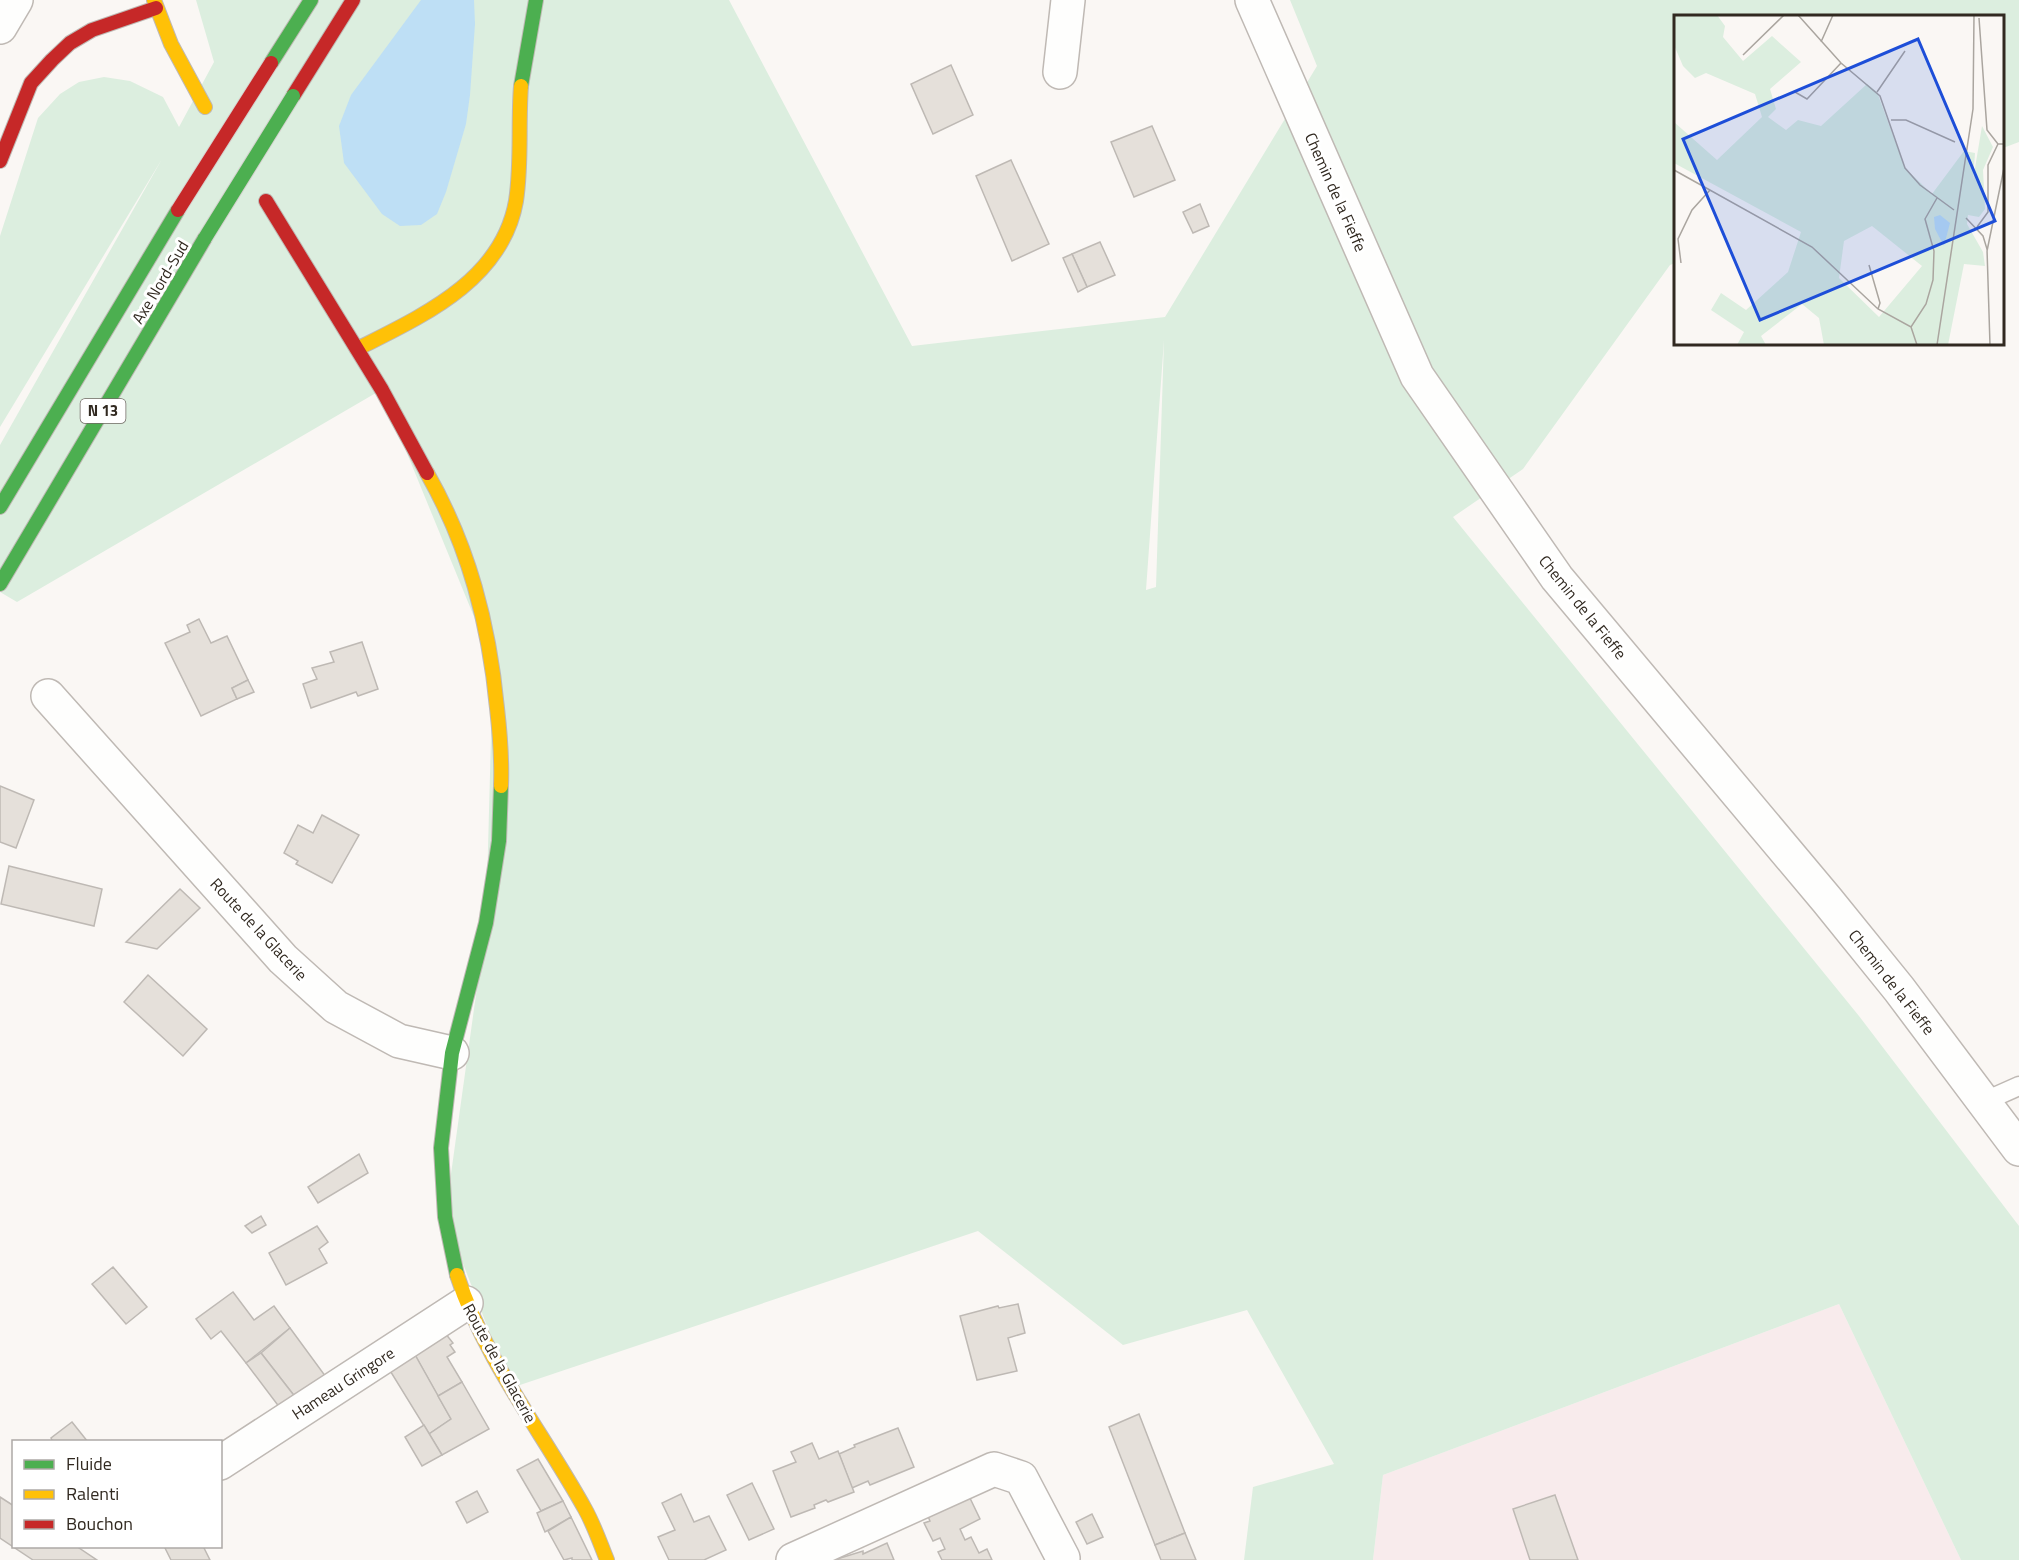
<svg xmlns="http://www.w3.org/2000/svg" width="2019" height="1560" font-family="'Titillium Web',sans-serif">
  <rect width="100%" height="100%" fill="#faf7f4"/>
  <path fill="#f8ebec" d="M1839 1304 1961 1560H1373L1383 1475Z"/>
  <path fill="#dceedf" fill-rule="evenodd" d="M196 0H729L912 346 1165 317 1317 66 1290 0H2019V142L2003 148 2002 16H1676L1675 263 1670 265 1523 469 1453 517 1859 1016 2019 1226V1560H1961L1839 1304 1383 1475 1373 1560H1244L1253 1487 1334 1464 1247 1310 1123 1345 978 1231 511 1388 445 1217 486 923 493 663 381 390 17 602 0 592V445L162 159 0 427V236L38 118 60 94 79 82 104 77 130 81 163 97 179 127 214 62ZM1164 340 1156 587 1146 590Z"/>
  <path fill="#bedff5" d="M421 0H474L475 24 470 95 466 124 446 192 437 214 421 225 400 226 382 214 344 163 339 126 351 95Z"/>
  <g fill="#e5e0da" stroke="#beb9b4" stroke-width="1.5">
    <path d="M951 65 973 115 933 134 911 84Z"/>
    <path d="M1152 126 1175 180 1134 197 1111 142Z"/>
    <path d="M1011 160 1049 244 1012 261 976 176Z"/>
    <path d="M1200 204 1209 226 1193 233 1183 212Z"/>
    <path d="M1100 242 1115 275 1087 287 1072 254Z"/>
    <path d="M1072 254 1087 287 1078 292 1063 258Z"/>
    <path d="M199 619 211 643 227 636 248 680 232 688 237 699 201 716 165 643 190 632 187 625Z"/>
    <path d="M362 642 378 689 358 696 356 692 311 708 303 684 317 679 312 668 334 662 330 652Z"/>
    <path d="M248 680 254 692 237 699 232 688Z"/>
    <path d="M0 786 34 800 16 848 0 842Z"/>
    <path d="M322 815 359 835 332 883 296 864 298 861 284 853 298 825 313 833Z"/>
    <path d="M9 866 102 889 94 926 1 904Z"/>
    <path d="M180 889 200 908 157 949 126 942Z"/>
    <path d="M148 975 207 1029 183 1056 124 1002Z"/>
    <path d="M359 1154 368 1173 318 1203 308 1187Z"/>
    <path d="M261 1216 266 1225 252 1233 245 1226Z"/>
    <path d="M317 1226 328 1242 319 1249 327 1263 286 1285 269 1253Z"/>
    <path d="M113 1267 147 1307 126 1324 92 1284Z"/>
    <path d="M233 1292 254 1320 274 1306 290 1328 246 1363 221 1331 211 1339 196 1319Z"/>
    <path d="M1018 1304 1025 1333 1008 1338 1017 1371 977 1380 960 1316 998 1306 999 1308Z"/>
    <path d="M290 1328 326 1377 296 1398 261 1353Z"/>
    <path d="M445 1333 453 1343 450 1345 455 1352 447 1357 462 1382 438 1396 414 1353Z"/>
    <path d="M261 1353 296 1398 280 1408 246 1363Z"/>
    <path d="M414 1353 451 1419 429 1434 389 1369Z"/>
    <path d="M462 1382 489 1429 442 1455 429 1434 451 1419 438 1396Z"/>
    <path d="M1139 1414 1185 1533 1155 1545 1109 1427Z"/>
    <path d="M72 1422 88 1442H53L51 1438Z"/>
    <path d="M424 1425 442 1455 422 1466 405 1437Z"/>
    <path d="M898 1428 914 1467 870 1485 868 1481 852 1488 839 1454 855 1447 854 1445Z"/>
    <path d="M812 1443 819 1459 838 1451 854 1492 828 1502 826 1500 814 1505 815 1508 791 1517 773 1471 796 1462 791 1452Z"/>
    <path d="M538 1459 563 1501 541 1511 517 1470Z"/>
    <path d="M752 1483 774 1529 749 1540 727 1495Z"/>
    <path d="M477 1491 488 1512 467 1523 456 1502Z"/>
    <path d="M681 1494 694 1522 709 1516 726 1550 704 1560H669L658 1537 675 1530 662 1503Z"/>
    <path d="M968 1494 980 1519 960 1529 965 1540 971 1537 979 1553 987 1549 992 1560H942L938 1552 945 1549 940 1538 933 1541 924 1523 930 1521 927 1514Z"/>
    <path d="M1555 1495 1578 1560H1530L1513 1509Z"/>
    <path d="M0 1497 14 1506V1546H76L97 1560H33L0 1538Z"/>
    <path d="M563 1501 571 1517 545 1532 537 1513Z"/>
    <path d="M1092 1514 1103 1537 1087 1544 1076 1522Z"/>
    <path d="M571 1517 592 1560H572V1558L564 1560 548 1531Z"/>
    <path d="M1185 1533 1196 1560H1161L1155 1545Z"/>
    <path d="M887 1543 894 1560H834L863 1551V1554Z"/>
    <path d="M164 1546H203L210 1560H171Z"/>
  </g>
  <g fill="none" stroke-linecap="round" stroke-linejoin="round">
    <defs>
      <path id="lane" d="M1983 1102 2019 1086"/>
      <g id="street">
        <path d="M1252 0 1417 376 1557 578 1827 900 1899 989 2019 1149"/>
        <path d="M0 27 16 0"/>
        <path d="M1060 72 1068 0"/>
        <path d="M48 696 283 959 336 1007 399 1041 452 1053"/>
        <path d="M220 1463 466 1303"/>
        <path d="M793 1560 994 1469 1021 1478 1063 1558"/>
      </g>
      <g id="fast">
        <path d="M271 63 311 0"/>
        <path d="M521 86 536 0"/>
        <path d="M0 507 178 210"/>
        <path d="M0 584 205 238"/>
        <path d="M457 1275 445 1217 441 1148 452 1053 486 923 499 841 501 786"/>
      </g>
      <g id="slow">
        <path d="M154 0 171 44 205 107"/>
        <path d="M357 349C422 316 502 281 516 201 522 163 518 124 521 86"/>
        <path d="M427 473C469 547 489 624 497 708 500 734 502 760 501 786"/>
        <path d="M457 1275C484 1359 543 1433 585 1509 594 1525 600 1543 607 1560"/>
      </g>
      <g id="jam">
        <path d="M293 96 353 0"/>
        <path d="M0 161 31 83 52 60 70 43 92 30 156 8"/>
        <path d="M266 201 382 390 427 473"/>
      </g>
    </defs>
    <use href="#lane" stroke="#bfb9b4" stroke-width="21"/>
    <use href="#street" stroke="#bfb9b4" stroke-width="36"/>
    <use href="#fast" stroke="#bfb9b4" stroke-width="16"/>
    <use href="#slow" stroke="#bfb9b4" stroke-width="16"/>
    <use href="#jam" stroke="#bfb9b4" stroke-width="16"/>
    <use href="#lane" stroke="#fefefd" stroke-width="18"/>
    <use href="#street" stroke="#fefefd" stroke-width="33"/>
    <use href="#fast" stroke="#4caf50" stroke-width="14"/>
    <use href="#slow" stroke="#ffc107" stroke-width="14"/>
    <use href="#jam" stroke="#c62828" stroke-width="14"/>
    <defs>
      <path id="fast-bridge" d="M205 238 293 96"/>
      <path id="jam-bridge" d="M178 210 271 63"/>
    </defs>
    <use href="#fast-bridge" stroke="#d4d1ce" stroke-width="16" stroke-linecap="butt"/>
    <use href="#jam-bridge" stroke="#d4d1ce" stroke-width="16" stroke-linecap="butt"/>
    <use href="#fast-bridge" stroke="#4caf50" stroke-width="14"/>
    <use href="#jam-bridge" stroke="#c62828" stroke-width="14"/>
  </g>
  <g text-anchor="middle" stroke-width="6" stroke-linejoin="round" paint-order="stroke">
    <rect fill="#fff" stroke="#6f6963" stroke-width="1.5" x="80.5" y="399" width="45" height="24" rx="4.5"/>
    <g font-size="15" font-weight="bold" fill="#312920">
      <text x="103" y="416">N 13</text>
    </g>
    <g font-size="16" fill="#312920" stroke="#fff">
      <text transform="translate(1336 192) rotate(66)" y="6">Chemin de la Fieffe</text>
      <text transform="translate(160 282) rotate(-59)" y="6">Axe Nord-Sud</text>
      <text transform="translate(1583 607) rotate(51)" y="6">Chemin de la Fieffe</text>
      <text transform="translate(259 929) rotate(47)" y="6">Route de la Glacerie</text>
      <text transform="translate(1892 982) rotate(52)" y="6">Chemin de la Fieffe</text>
      <text transform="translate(500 1363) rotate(61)" y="6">Route de la Glacerie</text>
      <text transform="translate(343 1383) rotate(-33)" y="6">Hameau Gringore</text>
    </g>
  </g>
  <g transform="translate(1674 15)">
    <rect width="330" height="330" fill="#faf7f4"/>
    <path d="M0 0H43L51 11 49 22 69 46 98 21 127 47 96 74 102 94 94 102 112 115 124 105 147 111 193 69 203 77 231 153 258 179 290 136 301 138 299 165 308 111 319 132 309 155 311 194 305 202 294 200 293 209 309 237 311 251 290 249 274 330H150L145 303 128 289 87 321 92 330H63L70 317 37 295 47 278 72 295 114 257 127 217 0 148V107L43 145 88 102 81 79 32 58 21 63 9 51 0 30ZM198 211 248 251 205 302 165 263 170 226Z" fill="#dceedf" fill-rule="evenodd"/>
    <path d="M266 200 276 208 270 231 261 214 260 202Z" fill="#bedff5"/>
    <path fill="none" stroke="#aaa59f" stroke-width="1.5" d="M124 0 167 48 206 81 231 153 246 170 280 195M305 3 313 115 324 129M147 27 159 0M69 40 110 0M121 77 133 84 167 48M203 77 231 36M217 105H232L281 127M0 155 138 232 204 294 237 312 252 289 259 265 260 236 251 204 263 183M292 203 309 221 313 234 316 330M303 212 314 197V150L324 129H330M313 236 330 153M7 248 4 224 18 195 36 175M195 250 206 288 204 294M237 312 243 330M263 330 299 94 300 0"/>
    <path fill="#1d4ed8" fill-opacity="0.15" stroke="#1d4ed8" stroke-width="3" d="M244 24 321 206 86 305 9 124Z"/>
    <rect width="330" height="330" fill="none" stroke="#312920" stroke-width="3"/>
  </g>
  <rect x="12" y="1440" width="210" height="108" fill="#ffffff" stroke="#ada9a6" stroke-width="1.5"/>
  <rect x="24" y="1460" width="30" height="9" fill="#4caf50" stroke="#ada9a6" stroke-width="1.5"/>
  <text x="66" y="1470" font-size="18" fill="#312920">Fluide</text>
  <rect x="24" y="1490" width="30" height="9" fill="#ffc107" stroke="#ada9a6" stroke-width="1.5"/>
  <text x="66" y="1500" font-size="18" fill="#312920">Ralenti</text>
  <rect x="24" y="1520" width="30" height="9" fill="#c62828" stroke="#ada9a6" stroke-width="1.5"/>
  <text x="66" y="1530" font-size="18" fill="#312920">Bouchon</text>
</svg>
